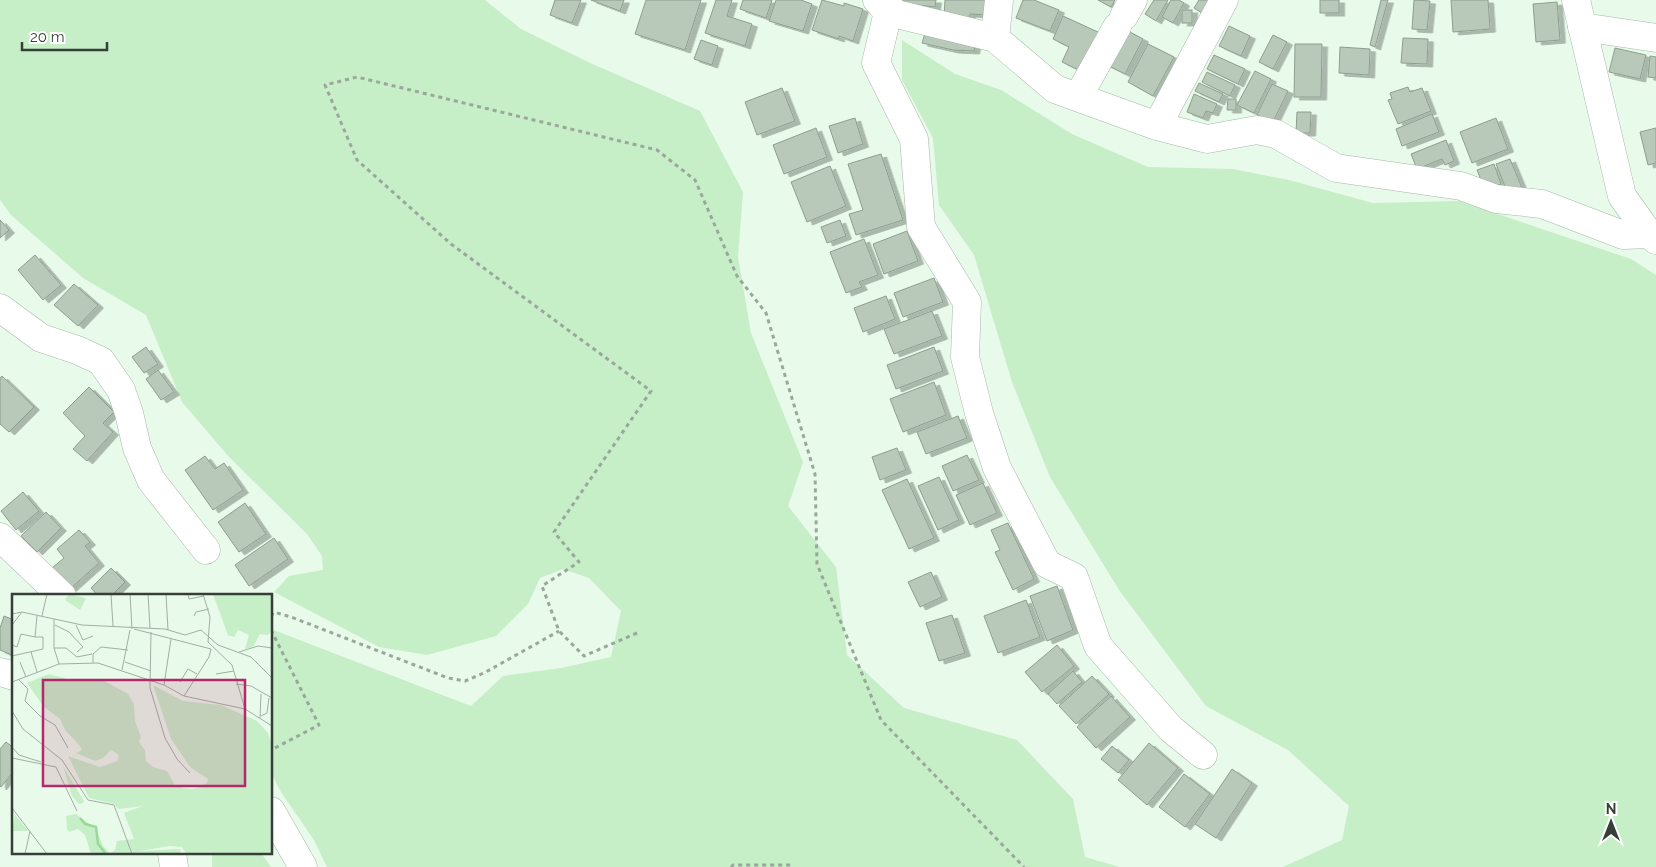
<svg xmlns="http://www.w3.org/2000/svg" width="1656" height="867" font-family="Raleway,sans-serif">
  <defs>
    <filter id="shadow"><feDropShadow dx="5.5" dy="3" stdDeviation="0" flood-color="#0004"/></filter>
  </defs>
  <rect width="100%" height="100%" fill="#e8fae9"/>
  <g fill="#c6eec7">
    <path d="M0 0H485L521 29 588 62 700 111 743 192 738 257 751 333 803 462 788 506 836 567 847 655 904 708 1017 740 1073 799 1085 857 1120 867H327L314 840 281 792 271 773V629L471 706 503 676 561 668 611 657 621 611 589 578 563 569 540 578 528 604 496 636 427 655 379 647 274 592 289 576 323 570 322 556 307 534 229 457 182 402 146 315 83 278 11 215 0 200Z"/>
    <path d="M902 40 955 74 1001 90 1072 134 1148 167 1233 169 1289 180 1373 203 1459 201 1631 259 1656 275V867H1283L1342 840 1349 806 1288 750 1206 706 1119 590 1050 477 1012 382 974 255 939 205 933 138 902 80Z"/>
    <path d="M212 853H261L271 867H212Z"/>
  </g>
  <g fill="#b8c9b9" stroke="#8e9e8e" filter="url(#shadow)">
    <path d="M555 0H581L572 23 550 15Z"/>
    <path d="M591 0H624L620 11Z"/>
    <path d="M646 0H701L685 50 635 34Z"/>
    <path d="M716 0H732L727 16 752 24 745 46 705 33Z"/>
    <path d="M743 0H772L766 18 740 9Z"/>
    <path d="M776 0H801L812 4 803 31 769 21Z"/>
    <path d="M822 0 844 6V3L863 9 853 41 839 36V39L812 30Z"/>
    <path d="M901 0H936L935 7 901 3Z"/>
    <path d="M945 0H990L988 15 970 14 969 20 944 17Z"/>
    <path d="M1023 0H1034L1059 10 1050 31 1016 18Z"/>
    <path d="M1098 0H1115L1111 7Z"/>
    <path d="M1154 0H1168L1156 21 1145 14Z"/>
    <path d="M1171 0H1179L1184 3 1173 23 1162 17Z"/>
    <path d="M1199 0H1211L1205 15 1194 8Z"/>
    <rect x="1320" y="0" width="19" height="13"/>
    <path d="M1381 0H1388L1375 47 1370 45Z"/>
    <path d="M1414 0 1430 1 1427 30 1412 29Z"/>
    <path d="M1451 0H1488L1490 29 1453 32Z"/>
    <path d="M1557 2 1560 40 1536 42 1533 4Z"/>
    <rect x="1182" y="10" width="10" height="13"/>
    <path d="M1063 16 1100 33 1083 72 1062 62 1069 47 1053 39Z"/>
    <path d="M1229 26 1250 36 1241 56 1219 46Z"/>
    <path d="M1124 29 1143 39 1125 74 1105 64Z"/>
    <path d="M926 30 976 41 974 51 953 50 922 43Z"/>
    <path d="M1273 35 1287 42 1273 69 1259 62Z"/>
    <path d="M1403 38 1428 39 1427 64 1401 63Z"/>
    <path d="M701 40 718 46 712 65 694 59Z"/>
    <path d="M1148 44 1174 57 1153 96 1128 82Z"/>
    <path d="M1295 44H1322L1321 97H1294Z"/>
    <path d="M1340 47 1370 49 1369 75 1339 73Z"/>
    <path d="M1615 48 1646 55 1640 79 1609 72Z"/>
    <path d="M1214 55 1245 69 1238 84 1207 69Z"/>
    <path d="M1650 56 1656 57V78L1648 77Z"/>
    <path d="M1255 71 1271 79 1254 113 1237 105Z"/>
    <path d="M1207 72 1235 85 1230 96 1202 82Z"/>
    <path d="M1199 83 1223 94 1219 102 1195 91Z"/>
    <path d="M1272 84 1288 91 1273 122 1257 115Z"/>
    <path d="M1408 87 1410 92 1422 88 1431 111 1398 124 1388 100 1392 99 1390 93Z"/>
    <path d="M782 88 795 121 757 135 745 102Z"/>
    <path d="M1194 94 1217 104 1213 113 1206 111 1203 118 1187 112Z"/>
    <path d="M1228 99H1236V110H1227Z"/>
    <path d="M1297 112H1311L1310 133H1296Z"/>
    <path d="M1432 114 1439 132 1402 146 1396 129Z"/>
    <path d="M855 118 863 144 838 153 829 126Z"/>
    <path d="M1496 118 1508 149 1472 163 1460 132Z"/>
    <path d="M816 128 827 157 784 174 773 145Z"/>
    <path d="M1656 128V163L1648 165 1640 132Z"/>
    <path d="M1446 140 1454 161 1445 165 1442 159 1417 169 1411 154Z"/>
    <path d="M881 154 903 220 856 235 849 214 863 210 848 164Z"/>
    <path d="M1510 159 1522 188 1508 194 1496 164Z"/>
    <path d="M1494 164 1501 184 1485 190 1477 170Z"/>
    <path d="M830 166 846 206 807 222 791 182Z"/>
    <path d="M0 220 9 230 0 238Z"/>
    <path d="M840 220 846 236 827 243 821 227Z"/>
    <path d="M907 231 918 261 884 274 873 244Z"/>
    <path d="M864 239 878 275 859 282 862 287 846 293 830 252Z"/>
    <path d="M35 255 61 285 43 300 18 270Z"/>
    <path d="M934 278 943 302 903 317 894 293Z"/>
    <path d="M74 284 98 305 78 326 54 305Z"/>
    <path d="M886 296 895 319 863 332 854 308Z"/>
    <path d="M932 311 942 336 894 354 884 329Z"/>
    <path d="M146 347 158 364 144 373 132 357Z"/>
    <path d="M934 347 943 371 896 389 887 365Z"/>
    <path d="M158 370 174 392 161 400 146 379Z"/>
    <path d="M2 376 34 407 9 432 0 424V378Z"/>
    <path d="M934 382 946 415 903 432 890 399Z"/>
    <path d="M89 387 114 412 103 423 113 432 87 461 73 449 85 436 63 413Z"/>
    <path d="M958 416 967 438 926 454 917 432Z"/>
    <path d="M897 448 906 470 880 480 872 457Z"/>
    <path d="M967 455 979 480 953 491 942 466Z"/>
    <path d="M205 456 215 469 224 463 243 490 213 510 185 470Z"/>
    <path d="M939 477 959 520 938 530 918 486Z"/>
    <path d="M907 479 934 538 909 549 882 490Z"/>
    <path d="M983 483 997 513 970 525 956 495Z"/>
    <path d="M23 492 39 511 16 530 1 511Z"/>
    <path d="M245 503 266 534 239 552 218 522Z"/>
    <path d="M46 512 61 528 37 552 21 536Z"/>
    <path d="M1008 523 1034 579 1013 590 995 552 1000 550 991 530Z"/>
    <path d="M79 530 90 542 85 546 99 563 70 589 52 568 64 558 57 549Z"/>
    <path d="M274 538 288 559 249 586 235 565Z"/>
    <path d="M111 568 125 582 111 596H98L91 588Z"/>
    <path d="M931 572 942 597 920 607 908 582Z"/>
    <path d="M1057 586 1073 630 1047 641 1030 596Z"/>
    <path d="M1026 600 1040 637 998 653 984 616Z"/>
    <path d="M952 615 965 653 939 661 926 623Z"/>
    <path d="M4 616 14 620V656L0 650V628Z"/>
    <path d="M1057 645 1074 666 1042 692 1025 672Z"/>
    <path d="M1073 671 1082 682 1057 704 1048 694Z"/>
    <path d="M1092 676 1109 694 1076 724 1059 706Z"/>
    <path d="M1111 696 1130 717 1096 748 1077 727Z"/>
    <path d="M6 742 14 748V771L1 787 0 786V749Z"/>
    <path d="M1149 743 1178 768 1147 805 1118 780Z"/>
    <path d="M1112 746 1129 760 1118 773 1101 759Z"/>
    <path d="M1232 769 1252 783 1216 838 1195 824Z"/>
    <path d="M1184 774 1210 794 1185 827 1159 807Z"/>
  </g>
  <g fill="none" stroke-linecap="round" stroke-linejoin="round">
    <defs>
      <g id="minor">
        <path d="M877 0 888 12 995 38 1055 89 1157 126 1207 139 1257 130 1276 134 1336 168 1461 186 1496 199 1542 204 1623 235 1649 234"/>
        <path d="M888 0V12L876 63 914 139 921 227 967 302 965 357 979 413 997 468 1047 564 1074 577 1098 646 1171 729 1203 755"/>
        <path d="M1576 0 1622 196 1649 234 1656 240"/>
        <path d="M1124 16 1133 0"/>
        <path d="M1582 27 1656 38"/>
        <path d="M995 38 999 0"/>
        <path d="M1078 97 1117 27"/>
        <path d="M1157 126 1224 0"/>
        <path d="M0 308 41 338 77 350 101 361 121 390 129 413 137 448 151 480 206 550"/>
        <path d="M0 537 62 596"/>
        <path d="M0 672 14 676"/>
        <path d="M271 811 303 867"/>
        <path d="M172 853 174 867"/>
      </g>
    </defs>
    <use href="#minor" stroke="#a7b8a8" stroke-width="29"/>
    <g stroke="#9aa79b" stroke-width="3" stroke-dasharray="4 4" stroke-linecap="butt">
      <path d="M271 616 274 612 291 617 448 678 465 681 484 673 559 631"/>
      <path d="M271 630 319 725 271 750"/>
      <path d="M637 633 584 656 559 631 542 586 579 562 554 532 651 391 451 244 357 160 325 85 357 77 657 150 695 180 737 276 766 313 815 474 817 564 881 720 1024 867"/>
      <path d="M731 867 733 865H791L793 867"/>
    </g>
    <use href="#minor" stroke="#fff" stroke-width="28"/>
  </g>
  <g transform="translate(12 594)">
    <rect width="260" height="260" fill="#e8fae9"/>
    <path d="M57 0 74 4 68 16 53 6ZM201 0H260V36L256 41 248 40 241 53 233 55 237 41 226 36 222 43 216 41ZM37 80 55 85H89L116 100 122 110 123 127 129 143 127 148 133 156 134 167 141 173 155 177 163 191 172 194 182 195 195 189 196 185 178 173 159 145 141 91 171 107 209 111 245 127 256 139 259 148 260 260H174L170 253 158 252 127 257 168 255 169 260H79L73 241 66 235 57 238 55 235 54 222 64 220 84 235 91 252 98 259 103 256 105 247 122 245 112 219 131 212 107 215 102 210 77 204 56 162 88 173 105 167 107 161 99 156 91 164 83 167 64 159 70 156 68 152 53 136 48 125 32 113 15 89ZM51 172 72 207 71 209 67 210 60 202ZM3 221 16 237H0Z" fill="#c6eec7"/>
    <path fill="none" stroke="#97da9b" stroke-width="2.5" d="M68 224 73 230 84 233 86 250 94 260"/>
    <path fill="none" stroke="#a1afa2" stroke-width="1" d="M99 0 101 32M118 0 120 35M136 0 138 34M154 0 156 36M176 0 177 5 192 2M191 0 198 23 196 48 220 71 233 115 260 132M0 20 10 18 70 31 153 35 173 41 189 36 206 51 239 63 260 84M30 22 35 0M182 22 184 18 197 15M42 25V54L47 70M0 31 10 18M43 31 57 38 71 53 65 58M64 31 71 46 81 42M122 35 199 55 197 63 172 102M139 38 138 94 153 144 165 165 178 179M0 51 5 53 9 40 23 43 25 22M42 54H54L65 63 80 60M19 58 25 78M227 58 246 52 260 54M0 62 31 55V43H23M8 68 14 83M113 68 139 77M81 69V60L89 53 116 56M110 76 118 36M204 80 222 77M7 86 16 95 13 107 28 122 43 131 56 154M0 88 47 70 86 69 152 91 172 102 233 115M168 88 176 75 185 80M224 90 239 92 260 104M152 91 159 45M0 117 11 135 50 166 76 206 102 211 120 260M249 122 255 119 257 104M248 124 249 100M0 153 7 161 29 168M0 164 44 173 65 217M0 214 35 260M13 260 18 237"/>
    <path fill="#b22a6c" fill-opacity="0.15" stroke="#b22a6c" stroke-width="2.5" d="M31 86H233V192H31Z"/>
    <rect width="260" height="260" fill="none" stroke="#373e38" stroke-width="2.5"/>
  </g>
  <g transform="translate(1611 822)" stroke="#ffffff" stroke-width="4" paint-order="stroke">
  <path d="M0-4L9 19L0 12L-9 19Z" fill="#373e38"/>
  <text y="-8" font-size="14" font-weight="bold" text-anchor="middle" fill="#373e38">N</text>
  </g>
  <path d="M22 42v8h85v-8" fill="none" stroke="#373e38" stroke-width="2.5"/>
  <text x="30" y="42" font-size="15" fill="#373e38" stroke="#ffffff" stroke-width="4" paint-order="stroke">20 m</text>
</svg>
